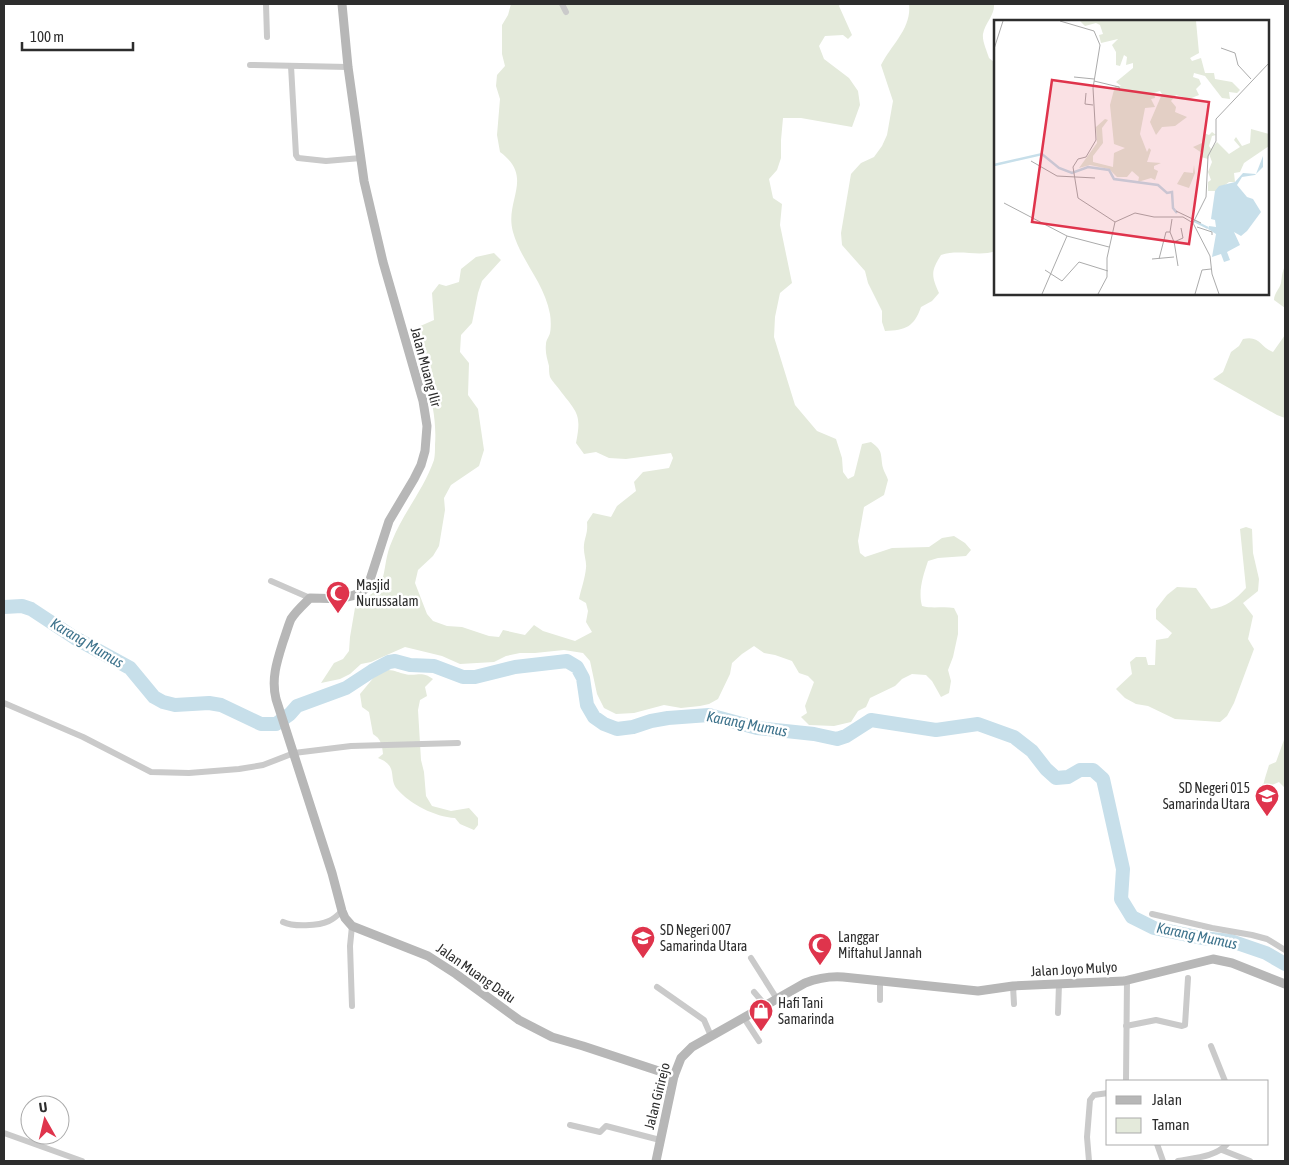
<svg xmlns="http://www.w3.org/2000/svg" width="1289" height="1165" font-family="'Asap Condensed',sans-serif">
  <rect width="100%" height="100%" fill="#fff"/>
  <g fill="#e4eadb">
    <path d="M511 4H840L839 6 852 35 848 39 843 35 825 36 819 46 824 59 849 78 858 91 860 105 852 127 801 118H783L781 140V158L777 170 769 179 773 198 782 204 780 225 792 283 780 293 775 317 774 337 795 405 817 431 836 439 842 458 843 472 848 479 854 476 862 444 871 442C884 451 880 455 883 468 884 472 887 476 888 480L884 495 864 507 858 541 860 553 865 557 892 548 929 547 942 538 954 536 965 543 971 550 966 556 938 558 928 561C923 576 918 591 922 606 933 609 943 606 954 608L958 616V634L953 657 948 670 951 681 949 693 941 697 932 681 926 675 912 674 902 679 895 686 870 698 866 707 858 711 851 722 834 726 809 725 801 717 807 713 805 706 814 682 808 676 799 673 792 661 775 655 764 653 754 646 742 654 732 663 730 674 718 699 709 704 700 706 681 708 664 705 634 713 616 714 604 708 597 694 590 661 583 653 564 650 535 653H520L506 656 494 662 460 664 442 656 405 647 371 662 361 664 350 674 340 679 321 683 334 663 343 659 349 651 350 637 356 602C393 588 379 570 392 541 403 513 424 489 434 460 435 455 435 450 435 445 438 404 422 368 409 331L434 320 432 293 439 284 446 286 459 282 461 269 476 257 494 253 501 260 482 281 478 293 472 323 461 335 460 352 469 363 468 395 478 409 484 450 479 466 451 485 444 498 445 510 439 546 433 556 418 570 415 583 427 614 433 621 447 626 462 627 489 636 499 637 503 630 525 635 534 625 543 631 575 641 592 632 586 622 588 611 586 603 579 599C581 589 585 579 586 568 587 562 583 553 584 545 585 536 588 533 587 522L593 513 611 517 617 506 636 491 634 482 643 472 669 468 673 458 671 453 626 459 609 458 596 452 584 454 576 443C582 413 577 413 559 389 557 386 552 381 550 377 549 374 549 369 549 366 547 358 545 352 546 344 546 340 549 337 550 333 551 328 551 320 550 314 544 282 521 261 513 232 504 200 535 178 500 152L497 135 500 99 496 86 497 75 505 66 502 54V25L508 15Z"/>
    <path d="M909 4H994C995 15 985 23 983 34 982 41 987 51 989 58L995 63V251C980 257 959 249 941 255 931 271 931 275 939 293L932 301 921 307C914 327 906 330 885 331L882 322V311L868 283 865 271 842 245 841 233 851 174 861 163 874 157 882 146 887 135 893 101 881 65C891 45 912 28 909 4Z"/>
    <path d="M1285 266V308L1274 300C1274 293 1279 290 1281 283 1282 277 1282 272 1285 266Z"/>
    <path d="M1285 335V418L1277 415 1213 379 1223 372 1231 352 1239 346 1243 339C1260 335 1260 347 1273 352Z"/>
    <path d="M1246 527 1252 529 1253 553 1259 579 1258 591 1243 603 1253 616 1248 639 1254 649 1234 703 1227 716 1220 722 1175 719 1148 706 1136 704 1125 698 1116 689 1132 674 1130 662 1136 657H1146L1148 665H1155L1156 640 1168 638 1172 633 1156 619V609L1167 595 1177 587 1196 588 1211 609C1226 607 1236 599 1246 588L1240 529Z"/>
    <path d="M388 670C395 670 399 673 405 674 417 677 421 670 433 679L425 687 427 696 420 700 418 710 421 760 424 772 426 796 432 806 451 811 469 808 478 818V825L474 830 460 824 455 818C435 817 410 804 397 789 388 778 399 766 378 758L383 754C382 744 381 739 373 734L369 712 362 707 360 694 375 676Z"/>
    <path d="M1285 737V788L1279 782 1272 785 1269 795H1263C1262 784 1266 776 1269 765L1276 762Z"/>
  </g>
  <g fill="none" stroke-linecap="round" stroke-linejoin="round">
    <path stroke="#c7dfea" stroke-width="14" d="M4 607 22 606 31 609 75 638 130 668 154 697 163 702 175 705 209 703 221 705 261 724H276L290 714 297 706 346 688 372 671 389 662 395 661 410 665 434 666 463 677H475L515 667 567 661 577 667 583 678 587 705 594 717 604 724 617 729 633 727 651 721 668 718 709 715 757 728 814 734 837 739 846 736 871 720 936 730 978 724 1014 737 1032 751 1046 769 1056 778 1068 777 1080 770H1093L1103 779 1123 869 1121 899 1132 917 1154 928 1202 938 1231 941 1266 953 1285 964"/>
    <g stroke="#cacaca" stroke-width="6">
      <path d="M266 4 267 37"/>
      <path d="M562 4 566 12"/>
      <path d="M250 65 348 67"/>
      <path d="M291 66 296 155 298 158 326 161 361 158"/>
      <path d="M271 581 310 598"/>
      <path d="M4 703 83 737 151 772 189 773 239 769 263 765 294 753 351 746 458 743"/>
      <path d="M1152 914 1212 928 1252 935 1267 939 1285 950"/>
      <path d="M283 922C293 927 319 926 329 921 334 919 338 915 342 911"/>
      <path d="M751 958 777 999"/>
      <path d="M880 980V1000"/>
      <path d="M1013 986 1014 1004"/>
      <path d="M657 987 704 1020 711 1036"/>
      <path d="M754 992 766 1006"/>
      <path d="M352 1006 350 946 352 926"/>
      <path d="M1058 1013 1059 984"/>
      <path d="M744 1018 759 1041"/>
      <path d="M1126 1026 1156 1020 1182 1026 1185 1025 1188 978"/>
      <path d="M1211 1046 1225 1081"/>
      <path d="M1126 1081 1127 980"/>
      <path d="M570 1125 600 1132 606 1126 660 1140"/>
      <path d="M4 1133 82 1161"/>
      <path d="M1157 1144 1163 1161"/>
      <path d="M1222 1150 1250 1161"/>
      <path d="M1089 1161 1087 1137 1090 1100 1094 1095 1108 1093"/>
      <path d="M1178 1161C1193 1158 1216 1157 1227 1144"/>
    </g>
    <g stroke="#b7b7b7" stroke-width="9">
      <path d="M342 4 348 67 364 181 383 262 423 401 427 426 425 451 421 465 414 479 389 521 368 586C354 602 329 598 310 598 303 605 296 611 291 619 288 626 286 634 283 642 277 661 271 679 276 699L332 873 342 911 345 918 352 926 428 956 456 974 519 1020 552 1037 583 1046 674 1076"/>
      <path d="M656 1161 674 1076 681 1058 692 1047 805 983C818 978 829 976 843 977L978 991 1013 986 1124 981 1213 959 1232 963 1285 984"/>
    </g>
  </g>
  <defs>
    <symbol id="mosque-pin" viewBox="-11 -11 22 30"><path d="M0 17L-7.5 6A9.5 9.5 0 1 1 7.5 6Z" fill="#df344c" stroke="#fff"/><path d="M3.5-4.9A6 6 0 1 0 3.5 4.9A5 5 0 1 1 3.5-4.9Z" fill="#fff"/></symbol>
    <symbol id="school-pin" viewBox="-11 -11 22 30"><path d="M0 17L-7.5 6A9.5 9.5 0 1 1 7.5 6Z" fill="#df344c" stroke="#fff"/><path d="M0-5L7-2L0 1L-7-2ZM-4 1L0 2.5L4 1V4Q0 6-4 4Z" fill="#fff"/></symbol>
    <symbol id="shop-pin" viewBox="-11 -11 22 30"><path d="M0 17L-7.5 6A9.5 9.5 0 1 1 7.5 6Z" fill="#df344c" stroke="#fff"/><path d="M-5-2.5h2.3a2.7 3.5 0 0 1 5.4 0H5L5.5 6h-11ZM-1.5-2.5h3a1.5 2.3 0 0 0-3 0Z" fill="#fff"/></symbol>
  </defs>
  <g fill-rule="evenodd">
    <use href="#mosque-pin" x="324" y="579" width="28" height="38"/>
    <use href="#school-pin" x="1253" y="782" width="28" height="38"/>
    <use href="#school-pin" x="629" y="924" width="28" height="38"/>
    <use href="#mosque-pin" x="806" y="931" width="28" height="38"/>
    <use href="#shop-pin" x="747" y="997" width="28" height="38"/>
  </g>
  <g text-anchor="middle" stroke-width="5" stroke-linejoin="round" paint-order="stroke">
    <g font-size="14" fill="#2d2d2d" stroke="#fff">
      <text transform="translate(426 367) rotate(75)" y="5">Jalan Muang Ilir</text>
      <text transform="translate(1074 969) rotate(-3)" y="5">Jalan Joyo Mulyo</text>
      <text transform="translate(476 973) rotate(35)" y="5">Jalan Muang Datu</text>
      <text transform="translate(657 1096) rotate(-76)" y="5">Jalan Girirejo</text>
    </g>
    <g font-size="14" fill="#2d2d2d" stroke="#fff" text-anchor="start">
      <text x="356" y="590">Masjid<tspan x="356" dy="16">Nurussalam</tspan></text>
      <text x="1250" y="793" text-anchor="end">SD Negeri 015<tspan x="1250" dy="16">Samarinda Utara</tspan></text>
      <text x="660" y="935">SD Negeri 007<tspan x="660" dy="16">Samarinda Utara</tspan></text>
      <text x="838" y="942">Langgar<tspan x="838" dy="16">Miftahul Jannah</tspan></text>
      <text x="778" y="1008">Hafi Tani<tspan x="778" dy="16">Samarinda</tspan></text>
    </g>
    <g font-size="15" font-style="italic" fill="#3e738c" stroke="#fff">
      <text transform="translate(87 643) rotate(31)" y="5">Karang Mumus</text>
      <text transform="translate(747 724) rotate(11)" y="5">Karang Mumus</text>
      <text transform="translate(1197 936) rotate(12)" y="5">Karang Mumus</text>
    </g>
  </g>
  <g transform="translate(994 20)">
    <rect width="275" height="275" fill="#fff"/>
    <path d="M86 1H202L205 33 196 38 198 41 207 38 211 53H220L221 59 238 62 246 70 243 73 235 72 236 79 228 78 211 56 200 53 199 57 205 59 207 64 202 69 205 75 195 79 182 75 177 81 182 87 181 92 193 97 181 106 168 107 162 115 156 102 168 74 166 71 160 73 161 78 157 79 161 87 151 88 146 114 153 132 155 128 157 130 153 142 167 143 160 146V149L164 151 161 160 157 158 144 162 145 157 138 151 133 157H123L115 149 96 145 85 148 103 123 102 107 111 99 114 100 108 108 109 123 99 136V142L119 147 120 133 131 128 120 124 116 85 121 66H127L122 62 139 48V43L132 45 133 37 130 35 126 46 122 45V32L118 25 124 19 107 23 105 15 109 14 106 5 102 3 91 6ZM257 109 275 114V126L250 143 246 152 240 153 241 162H235L223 171H214V162L217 160 214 152 218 142 215 134 214 139 207 137 208 133 199 127 208 123 210 113 215 115 218 112 222 115 218 116 215 126 217 129 223 122 235 134 246 127 240 120 242 117 248 126 256 123ZM200 145 201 153 195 168 183 164 190 152 199 153Z" fill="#e4eadb"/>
    <path d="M269 136V147L261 155 248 157 243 165 253 177 259 179 267 192 253 211 247 216 240 212 246 225 233 232 236 240 230 242 227 234 218 237 222 214 214 209 215 206 222 207 221 200 217 199 221 171 225 166 241 162 249 153 262 154Z" fill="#c7dfea"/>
    <path fill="none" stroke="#c7dfea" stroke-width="2.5" d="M0 145 48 134 65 148 78 153 94 147 115 150 120 159 164 165 173 173 178 172 179 188 183 193M200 201 214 208"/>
    <path fill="none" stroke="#ababab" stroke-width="1" d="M66 1 100 11 106 25 99 68 102 120 92 137 84 139 79 147 84 178 121 202 141 193 160 197H189L199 203 216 236 218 254 225 274M227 28 241 33 244 45 257 59M0 29 9 1M80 57 100 59M100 61 125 67 126 71M92 73 91 84 99 85M37 141 63 156 101 158M10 183 73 216 115 227M182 191 207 203M178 199 176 212 180 222 189 218 187 208M199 203 212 177 214 136 222 121V99L275 43M203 207 218 212V215M180 221 184 246M158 239 180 237M165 239 172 212H176M51 250 68 261 85 242 114 251M48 274 73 216M104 274 113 257V238L121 202M201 274 208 250 217 249"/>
    <path fill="#df344c" fill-opacity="0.15" stroke="#df344c" stroke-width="2.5" d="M58 60 215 82 195 224 38 202Z"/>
    <rect width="275" height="275" fill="none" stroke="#2d2d2d" stroke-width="2.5"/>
  </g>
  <rect width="1289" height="1165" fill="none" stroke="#2d2d2d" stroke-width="10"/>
  <rect x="1106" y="1080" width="162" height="65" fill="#ffffff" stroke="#ababab"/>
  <rect x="1116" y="1096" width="25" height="8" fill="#b7b7b7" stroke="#ababab"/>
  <text x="1152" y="1105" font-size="15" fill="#2d2d2d">Jalan</text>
  <rect x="1116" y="1118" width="25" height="15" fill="#e4eadb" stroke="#ababab"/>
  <text x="1152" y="1130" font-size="15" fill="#2d2d2d">Taman</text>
  <g transform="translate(45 1120) rotate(352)"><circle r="24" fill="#ffffff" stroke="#ababab"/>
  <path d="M0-4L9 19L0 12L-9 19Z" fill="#df344c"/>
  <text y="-8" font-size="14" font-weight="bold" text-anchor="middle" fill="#2d2d2d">U</text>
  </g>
  <path d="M22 42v8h111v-8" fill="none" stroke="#2d2d2d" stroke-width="2.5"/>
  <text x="30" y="42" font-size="15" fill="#2d2d2d" stroke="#ffffff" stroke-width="4" paint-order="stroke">100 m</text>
</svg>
